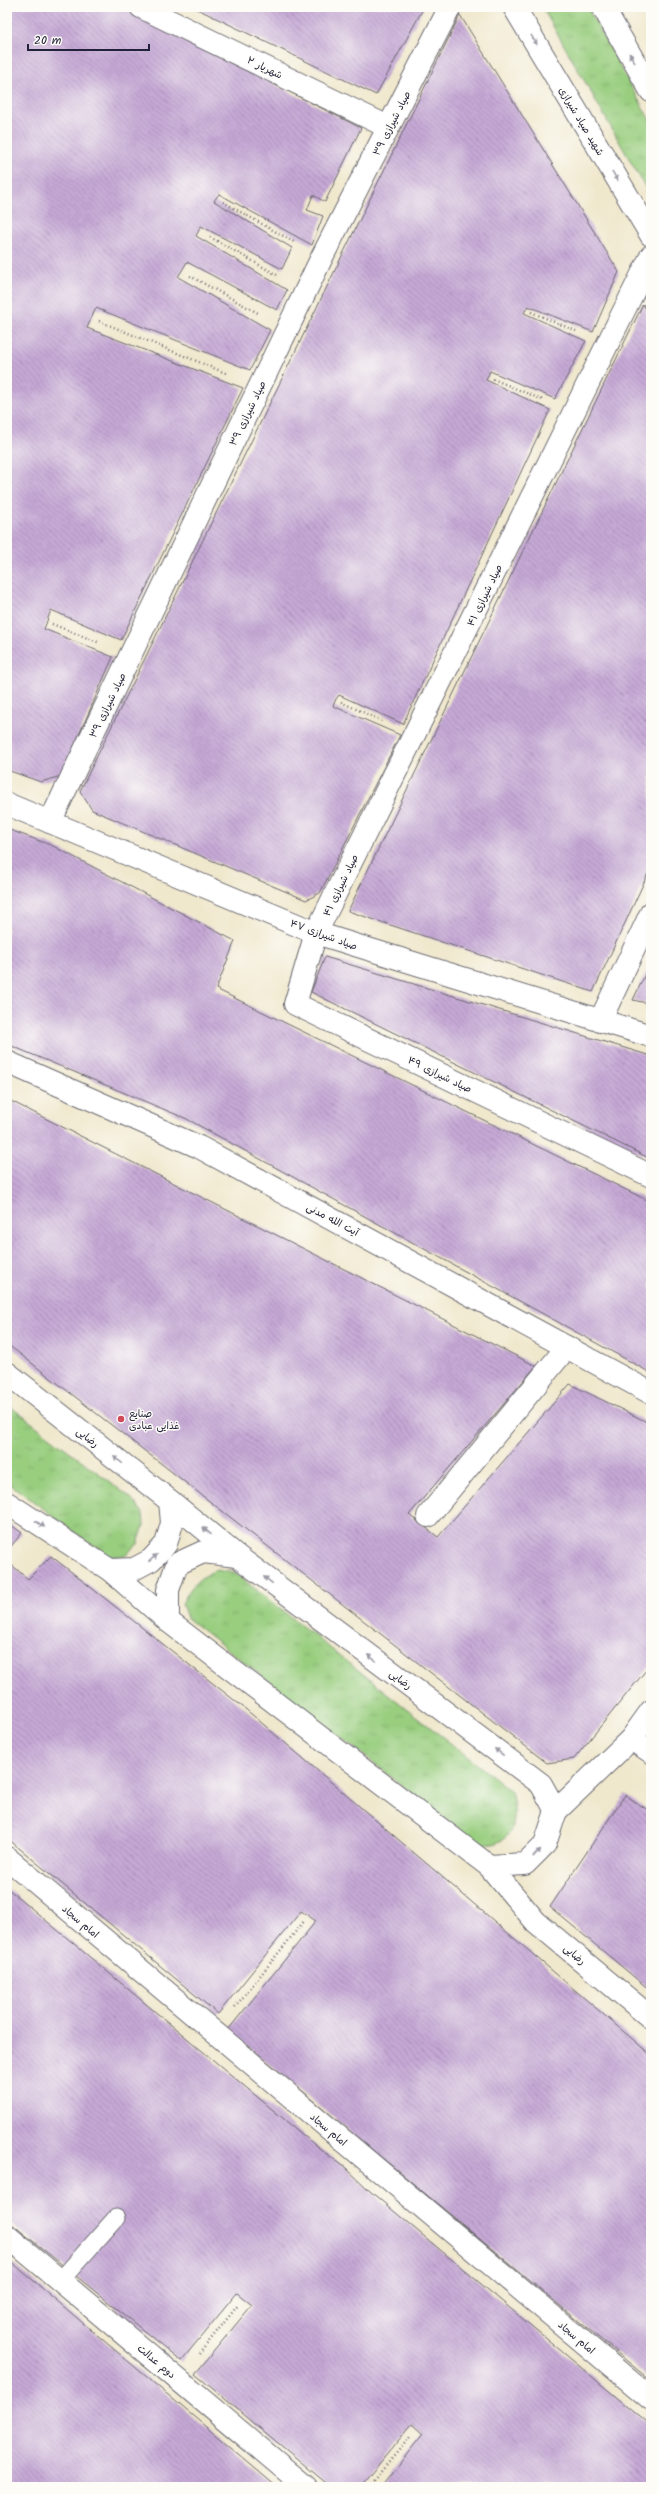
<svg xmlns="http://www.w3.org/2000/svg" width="658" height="2494" font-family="Kalam,'Playpen Sans Arabic',sans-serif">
  <defs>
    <pattern id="grass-tufts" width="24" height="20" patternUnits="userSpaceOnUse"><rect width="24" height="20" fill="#99ce7f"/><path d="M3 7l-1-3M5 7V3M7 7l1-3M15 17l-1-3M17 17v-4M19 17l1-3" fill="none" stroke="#84b16f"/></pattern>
    <pattern id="building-back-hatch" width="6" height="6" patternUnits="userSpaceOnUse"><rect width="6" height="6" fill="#c6a9d6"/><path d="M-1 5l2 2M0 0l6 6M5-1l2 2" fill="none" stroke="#a089af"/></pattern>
  </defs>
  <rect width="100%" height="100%" fill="#fdfcf7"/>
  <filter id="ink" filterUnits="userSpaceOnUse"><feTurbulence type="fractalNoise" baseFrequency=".025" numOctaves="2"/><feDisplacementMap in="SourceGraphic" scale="8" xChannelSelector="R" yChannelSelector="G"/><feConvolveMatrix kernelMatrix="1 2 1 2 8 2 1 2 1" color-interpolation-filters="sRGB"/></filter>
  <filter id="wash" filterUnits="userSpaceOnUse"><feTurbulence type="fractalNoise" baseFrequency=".012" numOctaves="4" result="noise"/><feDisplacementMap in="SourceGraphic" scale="16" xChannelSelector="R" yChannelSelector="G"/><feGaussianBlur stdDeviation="0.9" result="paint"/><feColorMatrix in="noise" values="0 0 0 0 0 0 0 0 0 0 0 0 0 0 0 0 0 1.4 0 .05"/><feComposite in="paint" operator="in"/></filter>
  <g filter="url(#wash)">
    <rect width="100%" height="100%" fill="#f0e8cd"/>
    <g fill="url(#grass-tufts)" stroke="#5e785d">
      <path d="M542 7H587L651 122V197Z"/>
      <path d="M7 1404 131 1498 143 1513 144 1525 138 1544 125 1555 110 1558 7 1482Z"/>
      <path d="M216 1570 235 1573 511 1791C516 1812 518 1837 493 1844 488 1845 479 1842 474 1841L187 1618 182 1604C190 1587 198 1577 216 1570Z"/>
    </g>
    <g id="blocks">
      <g fill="url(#building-back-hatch)">
        <path d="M7 7H121L361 128 325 202 313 195 307 210 323 216 312 245 219 194 216 198 214 201 292 248 282 269 201 226 196 236 287 290 277 310 187 262 178 277 270 330 250 370 96 308 87 328 243 388 121 640 51 610 44 629 113 657 61 776 41 782 7 770Z"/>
        <path d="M193 7H424L376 95Z"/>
        <path d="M460 15 619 272 593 332 528 306 524 313 586 341 555 399 490 371 486 380 550 410 403 724 339 695 336 699 333 706 400 735 320 893 306 900 92 810 80 791Z"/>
        <path d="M643 304 651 318V867L593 992 348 911Z"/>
        <path d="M7 829 51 845 235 941 216 989 651 1202V1373L187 1119 7 1044Z"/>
        <path d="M325 957 651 1056V1159L311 992Z"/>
        <path d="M651 962V1004L633 1000Z"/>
        <path d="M7 1099 536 1366 409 1515 438 1537 570 1384 651 1424V1664L574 1759 547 1763 7 1344Z"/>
        <path d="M7 1522 22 1533 7 1551Z"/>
        <path d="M51 1556 243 1707 651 2055V2381L228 2030 316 1921 301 1911 218 2014 7 1838V1561L28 1579Z"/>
        <path d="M625 1795 651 1812V1991L550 1907Z"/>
        <path d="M7 1888 315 2145 346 2168 371 2192 651 2426V2487H381L423 2434 412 2424 360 2487H331L195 2374 252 2305 237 2293 181 2361 7 2220Z"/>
        <path d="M7 2258 77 2318 277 2487H7Z"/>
      </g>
    </g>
  </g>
  <g filter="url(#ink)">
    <use href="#blocks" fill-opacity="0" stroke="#6a676e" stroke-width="1"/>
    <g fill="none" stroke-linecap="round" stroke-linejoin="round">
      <defs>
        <path id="service" d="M60 2281 116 2218"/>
        <g id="minor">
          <path d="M141 7 388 127"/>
          <path d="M651 256 316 933 295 1004 651 1176"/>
          <path d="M7 804 316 933 651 1036"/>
          <path d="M50 822 322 257 450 7"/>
          <path d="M600 1021 651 913"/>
          <path d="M7 1062 199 1147 651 1393"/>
          <path d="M7 1373 170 1501 172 1523 166 1544 151 1560 134 1569 110 1570 7 1503"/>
          <path d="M170 1501 237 1556"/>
          <path d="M428 1516 567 1347"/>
          <path d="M110 1570 168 1621"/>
          <path d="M631 1739 651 1752"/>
          <path d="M556 1811 631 1739 651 1711"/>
          <path d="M7 1858 651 2399"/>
          <path d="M489 1866 525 1864 545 1844 556 1811 541 1784 237 1556 203 1552 177 1564 168 1590V1621L489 1866 536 1922 651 2018"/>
          <path d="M7 2236 306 2487"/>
        </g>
        <g id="tertiary">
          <path d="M514 7 651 235"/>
          <path d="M603 7 651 91"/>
        </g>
      </defs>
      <use href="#service" stroke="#6a676e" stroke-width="19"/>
      <use href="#minor" stroke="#6a676e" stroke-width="24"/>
      <use href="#tertiary" stroke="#6a676e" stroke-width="24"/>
      <g stroke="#6a676e" stroke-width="2.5" stroke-dasharray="1 3" stroke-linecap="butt">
        <path d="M223 202 294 242"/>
        <path d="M210 237 277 275"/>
        <path d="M190 276 258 313"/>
        <path d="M531 312 576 331"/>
        <path d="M99 321 228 374"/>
        <path d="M493 379 543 400"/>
        <path d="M52 624 100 643"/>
        <path d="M341 702 384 722"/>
        <path d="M235 2007 305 1920"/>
        <path d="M199 2354 239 2304"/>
        <path d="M368 2487 410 2437"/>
      </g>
      <use href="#service" stroke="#fff" stroke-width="17"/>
      <use href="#minor" stroke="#fff" stroke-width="22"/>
      <use href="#tertiary" stroke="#fff" stroke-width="22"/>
    </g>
    <defs><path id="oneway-solid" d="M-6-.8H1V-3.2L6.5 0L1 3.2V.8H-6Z"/></defs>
    <g fill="#9c9ca7">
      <use href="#oneway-solid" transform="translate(534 40) rotate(59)"/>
      <use href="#oneway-solid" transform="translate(632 58) rotate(-120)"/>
      <use href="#oneway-solid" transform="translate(615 176) rotate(59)"/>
      <use href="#oneway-solid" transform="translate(118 1460) rotate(-142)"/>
      <use href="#oneway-solid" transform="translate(40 1524) rotate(33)"/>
      <use href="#oneway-solid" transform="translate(207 1531) rotate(-140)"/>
      <use href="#oneway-solid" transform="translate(153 1558) rotate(-42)"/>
      <use href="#oneway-solid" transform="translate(268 1580) rotate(-143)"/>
      <use href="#oneway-solid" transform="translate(372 1658) rotate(-143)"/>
      <use href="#oneway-solid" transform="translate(499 1752) rotate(-143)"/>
      <use href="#oneway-solid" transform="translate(537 1853) rotate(-45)"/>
    </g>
  </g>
  <circle fill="#d1495b" stroke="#fdfcf7" stroke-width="1.5" cx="121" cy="1419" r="4"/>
  <g text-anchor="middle" stroke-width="3" stroke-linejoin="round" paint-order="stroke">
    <g font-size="10" fill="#22223b" stroke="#fdfcf7">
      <text transform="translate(265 67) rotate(26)" y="4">شهریار ۲</text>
      <text transform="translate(582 121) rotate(59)" y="4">شهید صیاد شیرازی</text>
      <text transform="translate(391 123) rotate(-63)" y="4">صیاد شیرازی ۳۹</text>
      <text transform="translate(247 413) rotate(-64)" y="4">صیاد شیرازی ۳۹</text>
      <text transform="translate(484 595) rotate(-64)" y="4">صیاد شیرازی ۴۱</text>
      <text transform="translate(107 705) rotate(-64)" y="4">صیاد شیرازی ۳۹</text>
      <text transform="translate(340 885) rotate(-64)" y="4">صیاد شیرازی ۴۱</text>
      <text transform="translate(324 934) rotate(20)" y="4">صیاد شیرازی ۴۷</text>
      <text transform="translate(440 1074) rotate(26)" y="4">صیاد شیرازی ۴۹</text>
      <text transform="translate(333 1219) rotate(28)" y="4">آیت الله مدنی</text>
      <text transform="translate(88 1437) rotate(38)" y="4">رضایی</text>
      <text transform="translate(401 1679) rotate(37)" y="4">رضایی</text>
      <text transform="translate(81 1921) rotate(40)" y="4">امام سجاد</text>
      <text transform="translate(575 1954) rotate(40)" y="4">رضایی</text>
      <text transform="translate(329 2129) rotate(40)" y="4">امام سجاد</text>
      <text transform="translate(577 2337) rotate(40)" y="4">امام سجاد</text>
      <text transform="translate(157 2361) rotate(40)" y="4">دوم عدالت</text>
    </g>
    <g font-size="10" fill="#22223b" stroke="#fdfcf7" text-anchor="start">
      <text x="129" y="1417">صنایع<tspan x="129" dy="12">غذایی عبادی</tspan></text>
    </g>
  </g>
  <rect width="658" height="2494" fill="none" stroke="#fdfcf7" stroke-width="24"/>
  <path d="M28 44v6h121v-6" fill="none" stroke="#22223b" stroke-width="2"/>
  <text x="34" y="44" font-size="12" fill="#22223b" stroke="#fdfcf7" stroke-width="3" paint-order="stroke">20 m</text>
</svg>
